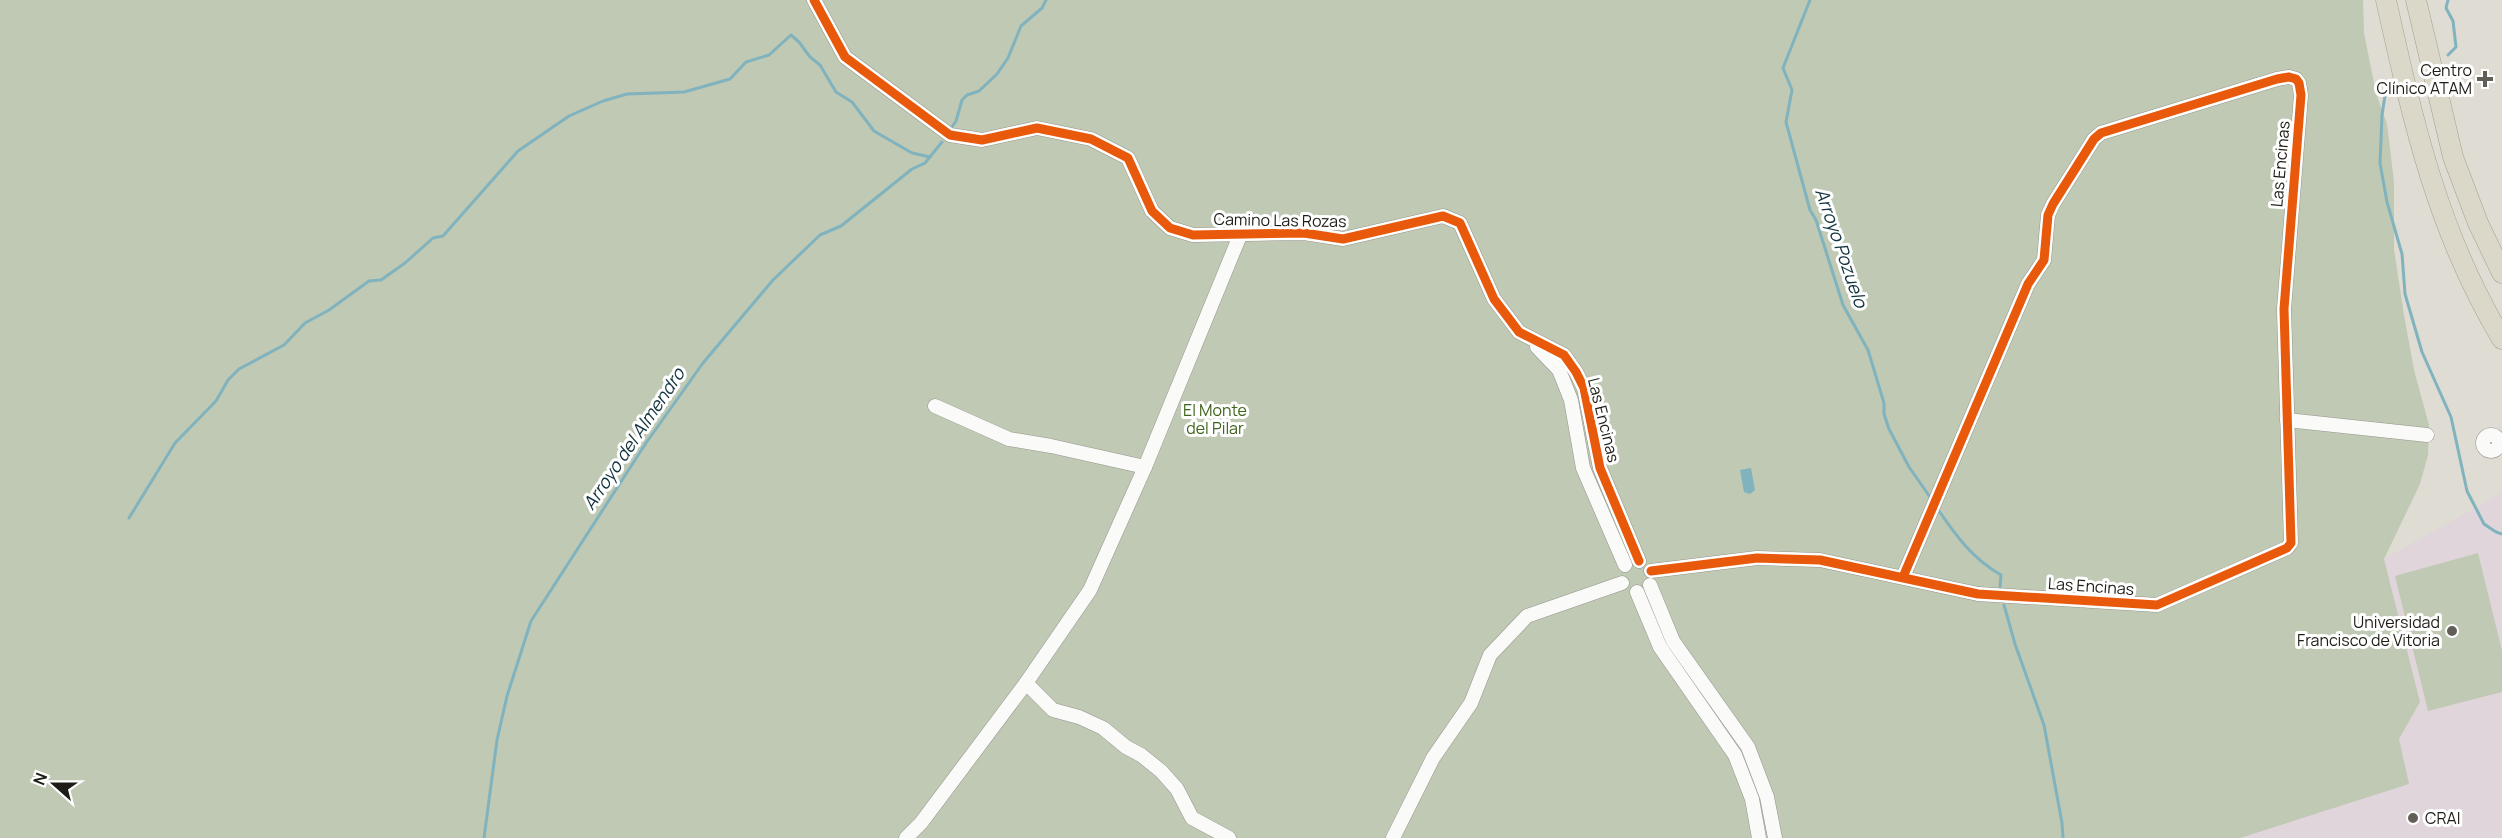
<svg xmlns="http://www.w3.org/2000/svg" width="2502" height="838" font-family="Manrope,sans-serif">
  <rect width="100%" height="100%" fill="#dedcd3"/>
  <path fill="#e0d5da" d="M2502 493V838H2240L2399 739 2420 702 2384 559Z"/>
  <g fill="#bfc9b3">
    <path d="M0 0H2363L2364 33 2376 93 2387 124 2394 182V249L2404 315 2414 370 2429 425 2428 455 2420 484 2384 559 2420 702 2399 739 2409 784 2240 838H0Z"/>
    <path d="M2478 553 2502 651V692L2428 711 2395 576Z"/>
  </g>
  <path fill="#81b3bf" d="M1751 468 1755 490 1750 494 1744 492 1740 470Z"/>
  <g fill="none" stroke-linecap="round" stroke-linejoin="round">
    <g stroke="#81b3bf" stroke-width="3">
      <path d="M1810 0 1783 68 1792 90 1786 122 1810 210 1816 220 1843 305 1868 350 1884 403V414L1889 429 1909 467 1930 497"/>
      <path d="M2448 55 2456 47 2453 21 2446 8 2448 0"/>
      <path d="M2390 84 2386 89 2382 115 2380 163 2387 202 2402 254 2405 294 2422 352 2451 417 2467 491 2484 524 2496 532 2502 534"/>
      <path d="M952 127 956 121 962 100 967 95 979 91 997 74 1008 58 1021 26 1042 8 1046 0"/>
      <path d="M1939 511C1957 537 1973 559 2001 575L2000 587"/>
      <path d="M129 518 175 443 216 401 228 380 239 369 284 345 305 323 329 310 369 281 381 280 405 263 433 238 443 236 518 151 569 116 603 101 627 94 684 92 730 79 746 62 769 55 791 35 799 42 810 57 820 65 836 92 852 102 874 131 912 153 930 157"/>
      <path d="M2004 605 2015 644 2044 725 2062 823 2063 838"/>
      <path d="M484 838 497 740 507 696 531 621 646 443 703 363 773 280 820 235 841 226 912 169 925 163 942 142"/>
    </g>
    <defs>
      <g id="minor">
        <path d="M814 0 845 57 950 135 982 140 1037 128 1091 139 1128 158 1152 211 1170 228 1193 235 1304 233 1343 239 1443 216 1460 223 1494 299 1519 332 1564 355 1576 372 1584 388 1600 468 1639 561"/>
        <path d="M1537 347 1559 370 1571 400 1583 468 1625 565"/>
        <path d="M935 406 1009 439 1051 446 1145 467"/>
        <path d="M2287 420 2427 435"/>
        <circle cx="2491" cy="443" r="8"/>
        <path d="M1651 571 1757 558 1820 560 1978 594 2157 605 2287 548 2291 543 2284 309 2301 95 2299 83 2296 79 2289 77 2277 79 2101 133 2094 139 2053 204 2048 215 2044 260 2028 284 1903 577"/>
        <path d="M1650 585 1673 641 1748 747 1767 797 1775 838"/>
        <path d="M1637 592 1660 647 1735 755 1752 799 1759 838"/>
        <path d="M1026 683 1053 710 1079 717 1103 728 1126 747 1141 755 1161 771 1177 789 1192 818 1229 838"/>
        <path d="M906 838 921 823 1026 683 1090 590 1145 467 1241 233"/>
        <path d="M1393 838 1433 758 1471 703 1490 655 1527 616 1622 583"/>
      </g>
      <g id="highway">
        <path d="M2386 0C2413 121 2437 231 2502 339"/>
        <path d="M2416 0 2453 157 2478 223 2502 273"/>
      </g>
    </defs>
    <use href="#minor" stroke="#96958f" stroke-width="15"/>
    <use href="#highway" stroke="#a4a08e" stroke-width="21"/>
    <use href="#minor" stroke="#fafaf8" stroke-width="14"/>
    <use href="#highway" stroke="#dbd8ca" stroke-width="20"/>
    <defs>
      <g id="cycleway">
        <path d="M814 0 845 57 950 135 982 140 1037 128 1091 139 1128 158 1152 211 1170 228 1193 235 1304 233 1343 239 1443 216 1460 223 1494 299 1519 332 1564 355 1576 372 1584 388 1600 468 1639 561"/>
        <path d="M1651 571 1757 558 1820 560 1978 594 2157 605 2287 548 2291 543 2284 309 2301 95 2299 83 2296 79 2289 77 2277 79 2101 133 2094 139 2053 204 2048 215 2044 260 2028 284 1903 577"/>
      </g>
    </defs>
    <use href="#cycleway" stroke="#fff" stroke-width="13"/>
    <use href="#cycleway" stroke="#e8590c" stroke-width="9"/>
  </g>
  <g fill="#615f58" stroke="#fff" stroke-width="2">
    <path d="M2482 70h6v6h6v6h-6v6h-6v-6h-6v-6h6z"/>
    <circle cx="2452" cy="631" r="6"/>
    <circle cx="2413" cy="818" r="6"/>
  </g>
  <g text-anchor="middle" stroke-width="6" stroke-linejoin="round" paint-order="stroke">
    <g font-size="16" fill="#1d1c16" stroke="#fff" text-anchor="end">
      <text x="2472" y="76">Centro<tspan x="2472" dy="18">Clínico ATAM</tspan></text>
      <text x="2440" y="628">Universidad<tspan x="2440" dy="18">Francisco de Vitoria</tspan></text>
      <text x="2425" y="824" text-anchor="start">CRAI</text>
    </g>
    <g font-size="16" fill="#1d1c16" stroke="#fff">
      <text transform="translate(2280 164) rotate(-85)" y="6">Las Encinas</text>
      <text transform="translate(1280 220) rotate(1)" y="6">Camino Las Rozas</text>
      <text transform="translate(1604 420) rotate(76)" y="6">Las Encinas</text>
      <text transform="translate(2091 586) rotate(4)" y="6">Las Encinas</text>
    </g>
    <g font-size="16" fill="#3f641b" stroke="#fff">
      <text x="1215" y="416">El Monte<tspan x="1215" dy="18">del Pilar</tspan></text>
    </g>
    <g font-size="18" font-style="italic" fill="#10333d" stroke="#fff">
      <text transform="translate(1841 248) rotate(71)" y="6">Arroyo Pozuelo</text>
      <text transform="translate(634 439) rotate(-56)" y="6">Arroyo del Almendro</text>
    </g>
  </g>
  <g transform="translate(54 784) rotate(291)" stroke="#ffffff" stroke-width="4.5" paint-order="stroke">
  <path d="M0-4.5L10 22L0 15L-10 22Z" fill="#1d1c16"/>
  <text y="-9" font-size="16" font-weight="bold" text-anchor="middle" fill="#1d1c16">N</text>
  </g>
</svg>
